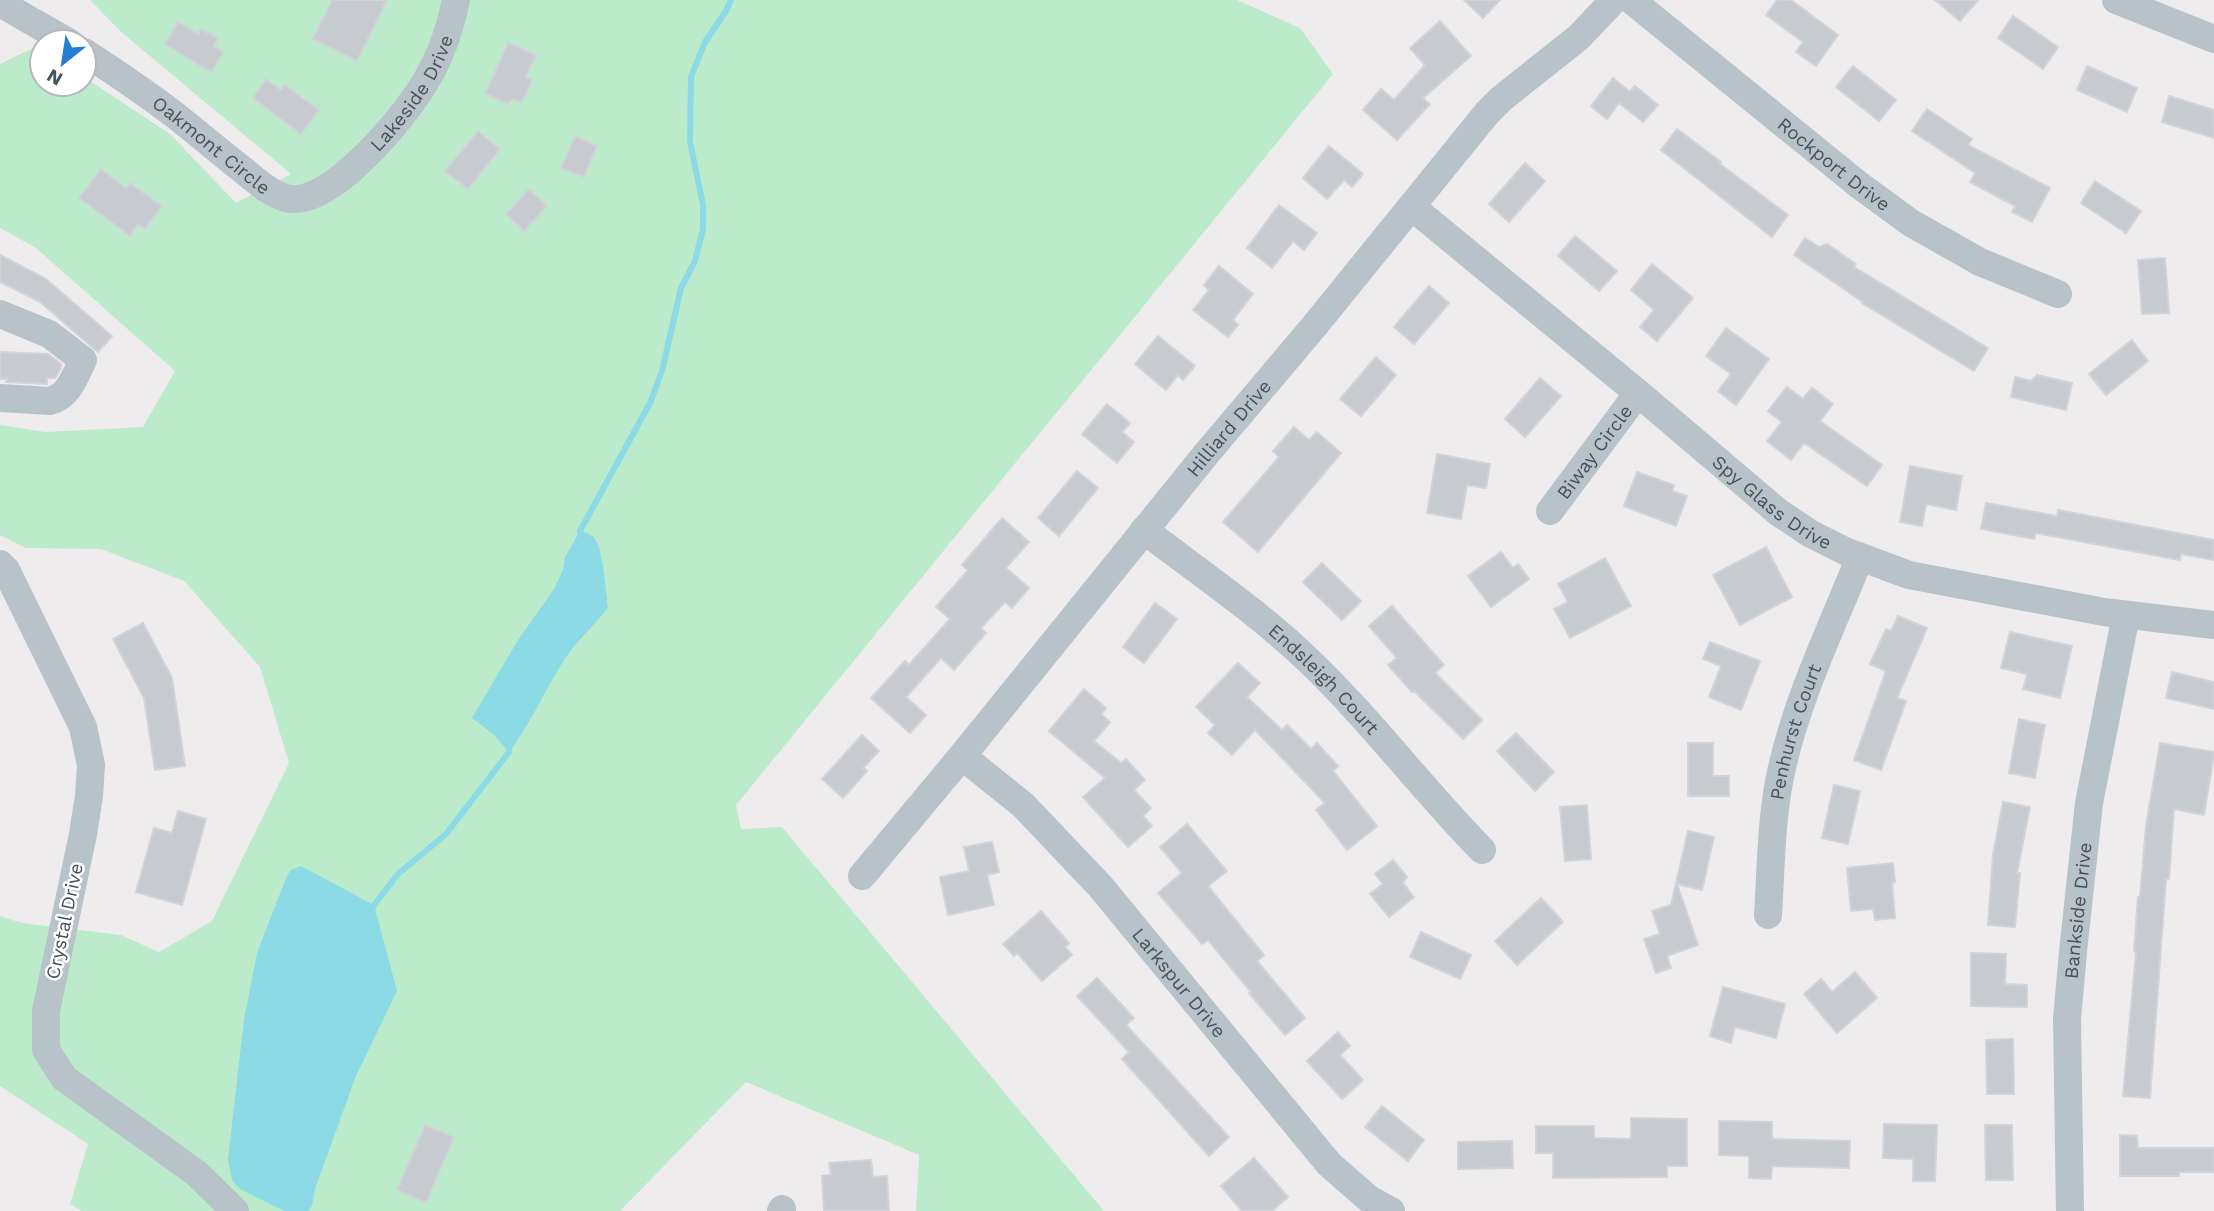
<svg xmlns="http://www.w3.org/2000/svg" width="2214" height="1211" font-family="'Work Sans',sans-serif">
  <rect width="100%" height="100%" fill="#efeced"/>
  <path fill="#bcebcb" d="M90 0H1237L1300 28 1333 74 736 805 741 829 782 827 1104 1211H916L919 1155 746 1082 620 1211H82L70 1204 88 1144 0 1086V916L22 923 121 935 159 952 212 921 289 763 260 667 184 581 101 549 26 548 0 535V425L45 432 143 427 175 371 36 248 0 228V64L37 46 42 49V84H84V77L170 134 236 203 291 174 119 30Z"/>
  <g fill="#8bdae6">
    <path d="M580 531C585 532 591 534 595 539 603 550 606 593 608 608 597 622 583 635 572 649 548 681 534 720 509 752L493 734 472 718 518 640 554 589 563 570 565 557Z"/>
    <path d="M301 866 374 905 397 991 356 1076 315 1189 312 1206 308 1211H284L240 1189 232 1180 228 1159 244 1019 257 953 286 878 291 870Z"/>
  </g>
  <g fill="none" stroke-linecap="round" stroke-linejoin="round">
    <g stroke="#8bdae6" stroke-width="6">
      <path d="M582 536 580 531 650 403 662 371 681 288 695 261 703 229V205L690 142 691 77 705 42 726 11 731 0"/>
      <path d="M371 912 374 905 398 874 446 834 509 752V745"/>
    </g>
  </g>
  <g fill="#c7cacf" stroke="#d1d3d8" stroke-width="2">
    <path d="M332 0H387L357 61 313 39Z"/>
    <path d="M1464 0H1500L1483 18Z"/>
    <path d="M1777 0H1791L1838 35 1816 66 1796 52 1803 42 1766 15Z"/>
    <path d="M1935 0H1978L1960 21Z"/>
    <path d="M2013 16 2058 47 2043 69 1998 38Z"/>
    <path d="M1440 21 1471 56 1423 98 1430 104 1397 140 1363 110 1381 89 1394 100 1425 65 1410 48Z"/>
    <path d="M178 22 198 34 201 29 218 38 214 46 223 52 211 72 165 44Z"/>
    <path d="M508 43 536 55 526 77 532 80 522 103 513 99 508 104 485 94Z"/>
    <path d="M1853 66 1896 100 1879 121 1836 87Z"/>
    <path d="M2087 66 2137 88 2127 112 2077 90Z"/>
    <path d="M1613 78 1630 92 1635 86 1658 105 1643 122 1619 103 1607 119 1591 106Z"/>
    <path d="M266 79 281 90 285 85 319 110 301 134 253 98Z"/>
    <path d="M2169 96 2214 110V138L2162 122Z"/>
    <path d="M1927 109 1972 139 1968 145 2050 188 2032 222 2012 212 2015 206 1970 182 1975 173 1912 131Z"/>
    <path d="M1677 129 1721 162 1720 164 1788 215 1772 237 1661 150Z"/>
    <path d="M478 131 500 149 468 189 445 171Z"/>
    <path d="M575 136 597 146 584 177 561 168Z"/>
    <path d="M1329 146 1363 174 1352 187 1344 180 1327 199 1303 178Z"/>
    <path d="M1525 163 1545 181 1509 222 1489 204Z"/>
    <path d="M101 169 126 188 130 183 162 206 145 229 138 224 130 236 79 198Z"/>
    <path d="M2095 181 2141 211 2126 233 2081 203Z"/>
    <path d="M529 189 547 206 524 231 506 214Z"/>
    <path d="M1279 205 1317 233 1304 250 1293 241 1272 268 1247 248Z"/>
    <path d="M1575 236 1617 271 1599 291 1558 256Z"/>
    <path d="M1805 238 1819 247 1827 244 1856 264 1854 267 1988 348 1974 371 1862 303 1863 302 1794 255Z"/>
    <path d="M0 255 46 279 112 336 98 352 40 302 0 282Z"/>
    <path d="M2165 258 2169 313 2142 314 2138 260Z"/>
    <path d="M1652 264 1693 298 1657 341 1640 327 1654 310 1631 290Z"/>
    <path d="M1219 266 1253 294 1233 320 1238 325 1228 337 1193 310 1209 290 1204 285Z"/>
    <path d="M1429 286 1449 303 1414 344 1394 327Z"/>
    <path d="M1726 328 1769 359 1736 405 1718 391 1731 374 1706 356Z"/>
    <path d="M1158 336 1195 366 1183 380 1178 375 1166 390 1135 364Z"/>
    <path d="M2132 340 2148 361 2106 395 2089 374Z"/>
    <path d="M0 352 48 354 61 364V368L55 378H47V384L6 382 7 379H0Z"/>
    <path d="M1376 357 1396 375 1361 416 1340 399Z"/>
    <path d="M2037 375 2072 383 2066 410 2011 397 2015 377 2031 381Z"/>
    <path d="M1540 378 1561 396 1525 437 1505 419Z"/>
    <path d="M1787 387 1803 399 1812 388 1833 404 1820 421 1882 465 1867 486 1804 443 1791 460 1767 441 1782 422 1768 411Z"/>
    <path d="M1107 404 1130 423 1122 432 1134 442 1117 463 1082 434Z"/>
    <path d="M1294 427 1309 440 1317 432 1341 453 1258 552 1223 522 1279 457 1273 451Z"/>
    <path d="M1437 454 1490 464 1486 488 1467 485 1461 519 1427 513Z"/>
    <path d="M1910 466 1962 476 1956 510 1926 504 1922 526 1900 522Z"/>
    <path d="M1077 471 1098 488 1059 536 1038 518Z"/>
    <path d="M1637 472 1674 485 1672 491 1687 496 1676 526 1624 506Z"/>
    <path d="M1986 503 2057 516 2058 510 2214 540V560L2181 554 2180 560 2036 533 2034 539 1981 529Z"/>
    <path d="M1002 518 1029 542 1006 568 1029 588 1012 608 1005 602 981 628 986 633 954 670 941 658 906 697 926 715 910 733 871 698 905 661 909 665 950 619 936 607 968 570 962 565Z"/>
    <path d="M1766 547 1792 597 1740 625 1713 575Z"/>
    <path d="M1501 552 1513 568 1518 564 1529 579 1491 607 1468 576Z"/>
    <path d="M1605 558 1631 606 1570 638 1554 609 1568 602 1558 584Z"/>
    <path d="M1322 563 1361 601 1342 620 1303 582Z"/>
    <path d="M1155 603 1177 619 1144 663 1123 647Z"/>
    <path d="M1392 606 1444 665 1435 673 1482 720 1463 739 1414 691 1412 692 1388 665 1397 658 1369 626Z"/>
    <path d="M1898 616 1927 628 1897 698 1906 701 1881 770 1854 760 1886 671 1870 664 1886 629 1891 631Z"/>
    <path d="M143 623 172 678 185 766 155 770 144 698 113 639Z"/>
    <path d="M2010 632 2072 646 2060 698 2023 689 2027 674 2001 668Z"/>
    <path d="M1710 642 1760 661 1741 710 1709 697 1721 666 1703 659Z"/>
    <path d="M1238 663 1260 683 1247 697 1282 730 1287 725 1311 749 1317 743 1338 766 1333 771 1377 826 1347 850 1316 810 1325 803 1255 730 1232 755 1208 733 1215 725 1196 707Z"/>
    <path d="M2172 672 2214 682V709L2166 698Z"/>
    <path d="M1084 689 1106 708 1101 714 1110 722 1094 741 1121 763 1126 759 1145 780 1134 790 1151 808 1143 816 1152 826 1128 847 1083 797 1105 778 1049 731Z"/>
    <path d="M2019 719 2045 725 2035 778 2009 773Z"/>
    <path d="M1516 733 1554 772 1535 791 1497 751Z"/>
    <path d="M862 735 879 751 863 768 867 771 843 798 822 779Z"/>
    <path d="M1688 743H1713V776H1729V796H1688Z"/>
    <path d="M2160 743 2214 752V755L2204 815 2174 809 2169 879H2166L2150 1098 2123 1096 2136 952 2134 951 2138 897H2140L2146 826Z"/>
    <path d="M1834 785 1860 791 1848 844 1822 838Z"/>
    <path d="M2003 802 2030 807 2017 873H2020L2015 927 1988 925 1993 855Z"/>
    <path d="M1587 805 1591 859 1565 861 1560 807Z"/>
    <path d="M178 811 206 819 182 905 136 892 154 828 172 833Z"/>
    <path d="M1187 824 1227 871 1208 886 1264 955 1257 961 1305 1018 1285 1035 1249 993 1251 992 1208 940 1202 944 1158 893 1182 873 1160 847Z"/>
    <path d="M1688 831 1714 837 1702 890 1677 884 1698 945 1667 956 1671 968 1656 973 1644 939 1660 934 1652 911 1671 905Z"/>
    <path d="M992 842 999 872 987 875 994 905 948 915 940 877 969 871 964 847Z"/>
    <path d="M1393 860 1407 877 1403 883 1414 897 1389 917 1370 894 1383 884 1375 874Z"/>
    <path d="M1893 863 1895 882 1892 883 1895 918 1875 920 1873 909 1851 911 1847 868Z"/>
    <path d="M1541 898 1563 922 1517 965 1495 941Z"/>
    <path d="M1041 911 1069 943 1065 947 1072 955 1042 981 1017 953 1014 956 1003 944Z"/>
    <path d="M1421 932 1471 955 1460 979 1410 957Z"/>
    <path d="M1971 953 2006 954 2005 984 2027 985V1007L1971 1006Z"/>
    <path d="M1855 972 1877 998 1837 1033 1804 994 1821 979 1832 992Z"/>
    <path d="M1097 978 1134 1018 1126 1025 1229 1137 1209 1156 1122 1059 1129 1052 1077 996Z"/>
    <path d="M1723 987 1785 1004 1776 1038 1735 1027 1731 1043 1710 1036Z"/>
    <path d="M1338 1032 1350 1046 1340 1055 1363 1080 1342 1099 1307 1061Z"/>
    <path d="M2013 1039 2014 1094H1987L1986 1040Z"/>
    <path d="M1382 1106 1424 1140 1408 1161 1365 1127Z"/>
    <path d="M1631 1118 1687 1119V1166H1667V1177L1553 1178V1153H1536V1126H1594V1138L1631 1139Z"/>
    <path d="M1719 1121 1772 1122V1139L1850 1141 1849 1168 1772 1166 1771 1179 1749 1178V1156L1719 1155Z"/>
    <path d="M1884 1124 1937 1125 1935 1181H1913V1159L1883 1158Z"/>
    <path d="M425 1125 454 1137 426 1203 397 1190Z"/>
    <path d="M1985 1125H2012L2013 1180H1986Z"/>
    <path d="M2120 1135 2137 1136 2138 1148H2214V1172H2179V1176H2120Z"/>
    <path d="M1512 1141 1513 1168 1458 1169V1142Z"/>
    <path d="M1254 1158 1288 1197 1272 1211H1242L1221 1186Z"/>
    <path d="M871 1160 873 1177 887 1176 889 1211H824L822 1176 831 1175 829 1163Z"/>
  </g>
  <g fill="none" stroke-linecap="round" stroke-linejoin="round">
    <g stroke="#b8c2c9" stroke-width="28">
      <path id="s1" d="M1631 0 1859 185 1911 223 1980 262 2058 294"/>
      <path d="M2116 0 2214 39"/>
      <path d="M0 3 68 42"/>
      <path id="s2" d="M84 52C115 72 146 93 176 116 195 131 214 147 234 163 250 175 266 192 286 198 329 210 404 117 424 84 440 59 450 29 456 0"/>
      <path id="s3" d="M1412 207 1638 393 1778 512 1811 534 1847 552 1909 575 2104 612 2214 625"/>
      <path d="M0 314 49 334 83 360C75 376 69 396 50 401L0 398"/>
      <path id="s4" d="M1550 511 1638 393"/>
      <path id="s5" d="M1144 530C1199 572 1258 612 1308 660 1370 719 1422 789 1482 850"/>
      <path d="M0 564 6 570 83 727 91 765 89 796 83 834 46 1011V1050L64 1078 196 1173 235 1211"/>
      <path id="s6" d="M962 756 1023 805 1100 886 1329 1164 1369 1199 1391 1211"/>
      <path id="s7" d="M862 876 962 756 1207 453 1316 324 1487 113 1501 99 1579 37 1614 0"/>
      <path id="s8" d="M1768 915C1771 868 1771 818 1781 772 1797 698 1832 627 1860 557"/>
      <path d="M781 1211 782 1209"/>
      <path id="s9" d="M2070 1211 2067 1019 2073 952 2089 803 2126 615"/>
    </g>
  </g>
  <g text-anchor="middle" stroke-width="5" stroke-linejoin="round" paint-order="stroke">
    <g font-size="19" fill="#465159" stroke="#fff">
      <text dy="7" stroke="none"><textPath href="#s2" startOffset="422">Lakeside Drive</textPath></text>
      <text dy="7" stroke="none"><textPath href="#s2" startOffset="158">Oakmont Circle</textPath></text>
      <text dy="7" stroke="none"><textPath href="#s1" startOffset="261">Rockport Drive</textPath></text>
      <text dy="7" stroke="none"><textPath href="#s7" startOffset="579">Hilliard Drive</textPath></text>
      <text dy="7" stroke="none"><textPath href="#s4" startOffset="74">Biway Circle</textPath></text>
      <text dy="7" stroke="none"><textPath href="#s3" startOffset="466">Spy Glass Drive</textPath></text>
      <text dy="7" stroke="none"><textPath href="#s5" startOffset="234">Endsleigh Court</textPath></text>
      <text dy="7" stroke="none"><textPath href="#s8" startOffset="186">Penhurst Court</textPath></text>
      <text dy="7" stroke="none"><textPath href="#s9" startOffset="301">Bankside Drive</textPath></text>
      <text transform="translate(64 921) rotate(-78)" y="7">Crystal Drive</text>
      <text dy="7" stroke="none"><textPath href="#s6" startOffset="315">Larkspur Drive</textPath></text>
    </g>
  </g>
  <g transform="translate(63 63) rotate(210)"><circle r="33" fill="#ffffff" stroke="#b5b9bd" stroke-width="2"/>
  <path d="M0-5L12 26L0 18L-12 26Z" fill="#237dd3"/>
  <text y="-10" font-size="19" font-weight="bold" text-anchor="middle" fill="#465159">N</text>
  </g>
</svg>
